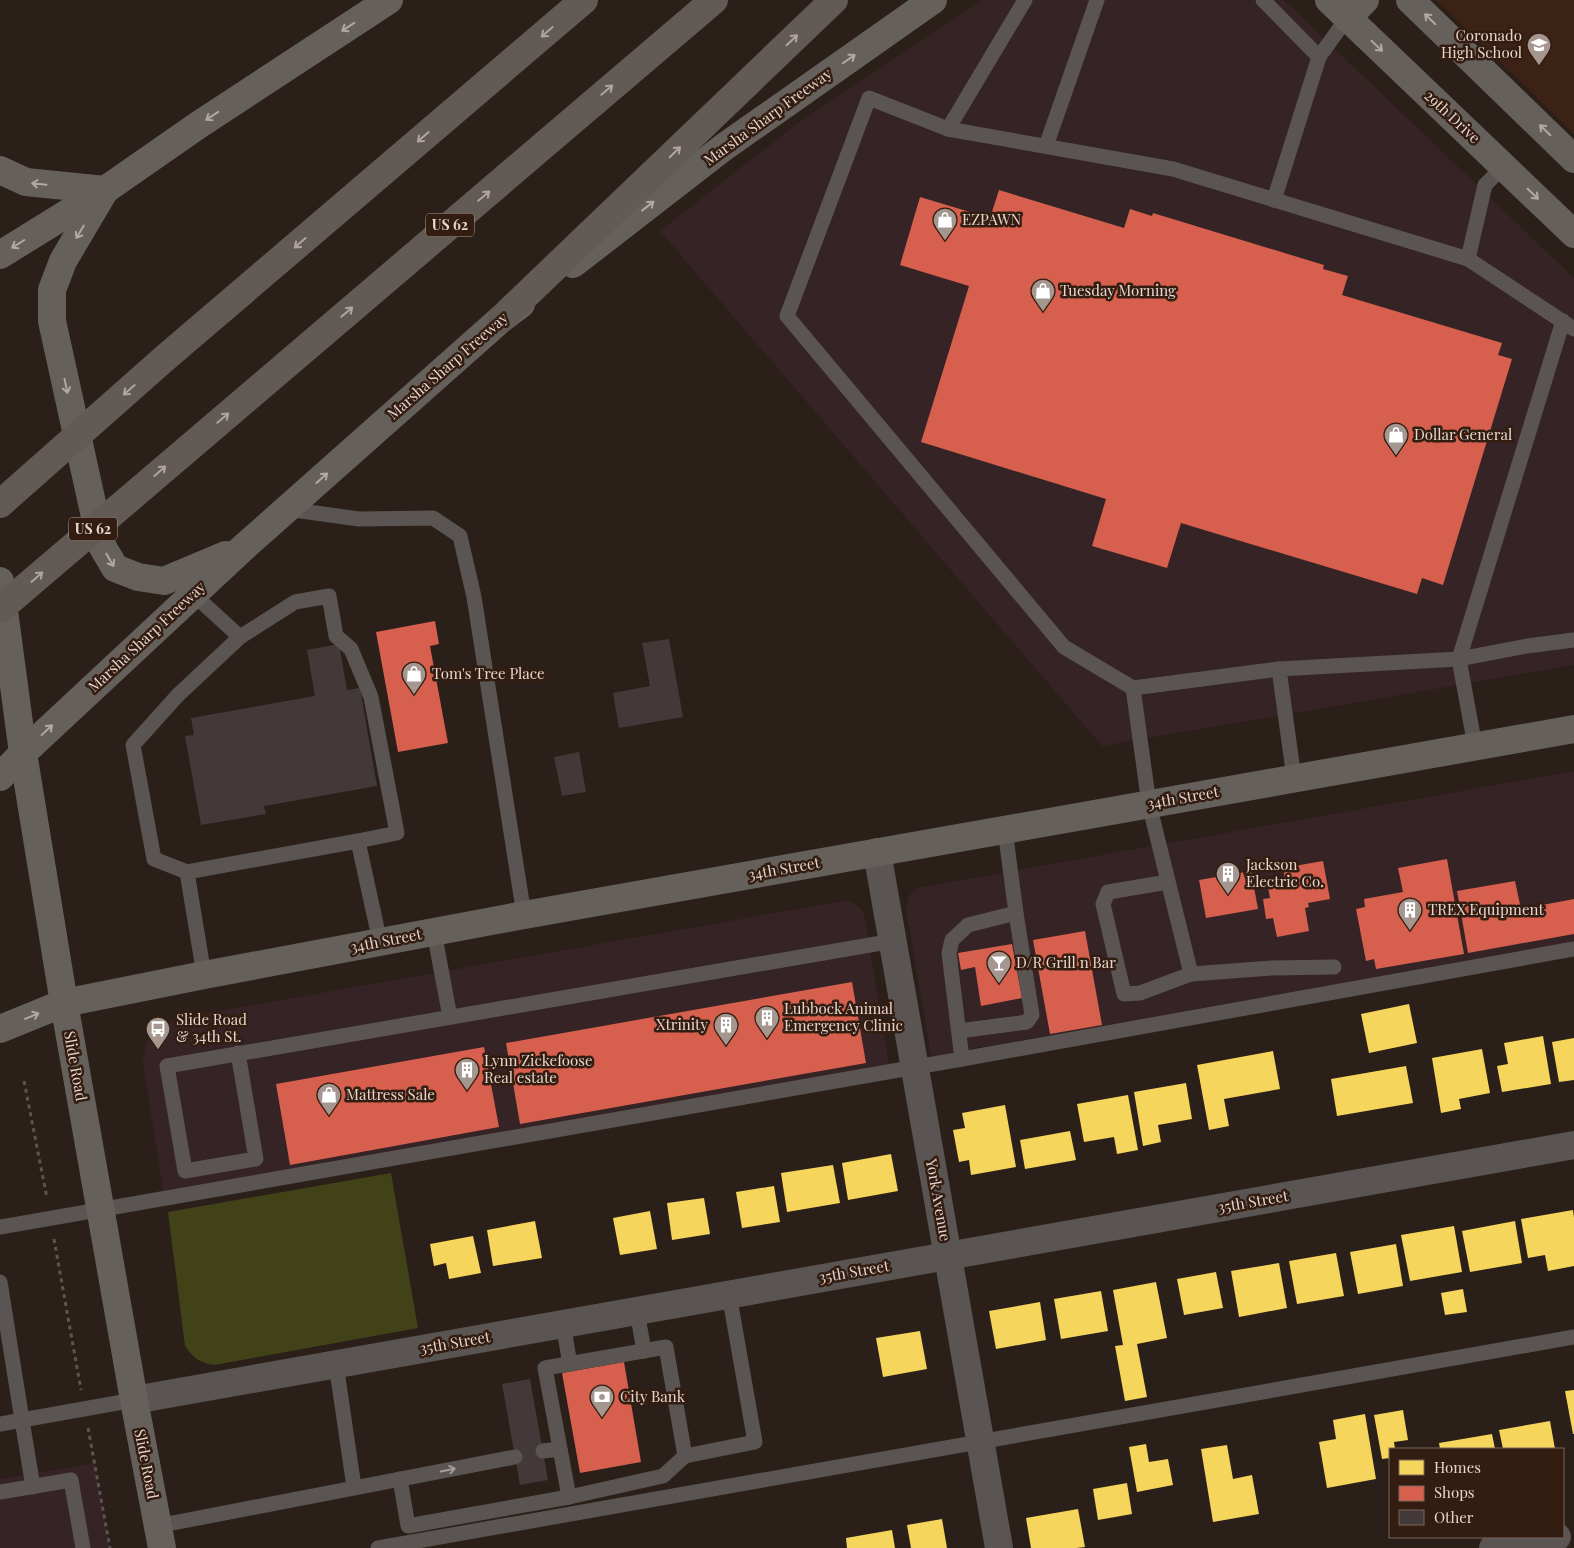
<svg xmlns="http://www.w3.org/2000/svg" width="1574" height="1548" font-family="'Playfair Display',serif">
  <rect width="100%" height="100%" fill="#2b1f19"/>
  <g fill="#362325">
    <path d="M982 0H1284L1574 278V665L1102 746 660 231 798 123Z"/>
    <path d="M1574 771V943L931 1056 906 909 908 897 917 888Z"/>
    <path d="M843 901H849L859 907 863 912 865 918 889 1065 164 1195 144 1071 143 1058 146 1045 153 1034 163 1026 174 1020 185 1017Z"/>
    <path d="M95 1463 110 1548H0V1479Z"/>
  </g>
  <path fill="#3c2214" d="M1436 0H1574V134L1557 117Z"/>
  <path fill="#414218" d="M391 1173 418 1328 214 1365C200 1363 192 1357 185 1346L168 1212Z"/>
  <g fill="#f6d55c">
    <path d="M1409 1004 1417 1043 1369 1053 1361 1014Z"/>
    <path d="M1543 1036 1551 1084 1502 1092 1497 1066 1508 1064 1504 1043Z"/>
    <path d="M1574 1038V1080L1559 1082 1552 1042Z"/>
    <path d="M1482 1049 1490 1093 1459 1099 1461 1109 1441 1113 1432 1058Z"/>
    <path d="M1273 1051 1280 1089 1224 1099 1229 1126 1209 1130 1197 1065Z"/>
    <path d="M1406 1066 1413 1103 1337 1116 1331 1079Z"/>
    <path d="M1186 1083 1192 1119 1158 1125 1161 1142 1143 1146 1134 1092Z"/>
    <path d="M1128 1095 1138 1150 1117 1154 1114 1137 1084 1142 1077 1104Z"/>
    <path d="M1005 1105 1016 1167 971 1175 969 1160 959 1162 953 1130 965 1128 962 1113Z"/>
    <path d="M1070 1131 1076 1160 1025 1169 1020 1140Z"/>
    <path d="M891 1154 898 1191 848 1200 842 1163Z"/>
    <path d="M833 1165 840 1203 787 1212 781 1173Z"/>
    <path d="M774 1186 780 1222 742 1228 736 1192Z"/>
    <path d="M704 1198 710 1234 672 1240 667 1203Z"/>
    <path d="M1573 1210 1574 1218V1266L1548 1271 1545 1255 1528 1258 1521 1219Z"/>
    <path d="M650 1211 657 1249 620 1255 613 1218Z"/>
    <path d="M535 1221 542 1258 493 1266 487 1230Z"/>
    <path d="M1515 1221 1522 1263 1470 1272 1462 1231Z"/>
    <path d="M1454 1226 1462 1272 1410 1281 1401 1235Z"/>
    <path d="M473 1236 481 1273 449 1279 446 1263 434 1266 430 1244Z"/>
    <path d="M1396 1244 1403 1286 1358 1294 1350 1252Z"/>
    <path d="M1336 1253 1344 1296 1297 1304 1289 1261Z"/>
    <path d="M1279 1263 1287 1308 1239 1317 1231 1271Z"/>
    <path d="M1216 1272 1223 1308 1184 1315 1177 1279Z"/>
    <path d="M1156 1282 1167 1338 1137 1344 1147 1397 1125 1401 1115 1346 1123 1345 1113 1290Z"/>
    <path d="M1463 1289 1467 1312 1445 1315 1441 1293Z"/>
    <path d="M1101 1291 1108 1331 1061 1339 1054 1299Z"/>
    <path d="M1040 1302 1046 1340 996 1349 989 1311Z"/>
    <path d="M920 1331 927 1369 883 1377 876 1338Z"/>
    <path d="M1574 1390V1434H1573L1565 1391Z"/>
    <path d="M1403 1410 1408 1440 1394 1442 1395 1449H1390V1458L1382 1459 1374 1415Z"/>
    <path d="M1365 1414 1376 1479 1327 1488 1319 1442 1336 1439 1333 1420Z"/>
    <path d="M1550 1421 1555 1449H1503L1499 1430Z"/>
    <path d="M1492 1434 1495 1449H1440L1439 1443Z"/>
    <path d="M1146 1444 1149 1462 1168 1459 1173 1485 1137 1492 1129 1447Z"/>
    <path d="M1227 1445 1233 1479 1252 1475 1259 1514 1213 1522 1201 1449Z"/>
    <path d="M1127 1483 1132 1514 1098 1520 1093 1489Z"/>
    <path d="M1078 1509 1085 1547 1076 1548H1031L1026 1518Z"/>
    <path d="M942 1519 947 1548H911L907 1525Z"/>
    <path d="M892 1530 895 1548H847L846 1538Z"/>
  </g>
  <g fill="#d6604d">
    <path d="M999 190 1124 228 1130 209 1152 216 1153 213 1324 265 1323 269 1348 276 1342 295 1502 343 1498 355 1512 359 1443 585 1422 578 1417 594 1181 523 1167 568 1092 546 1106 499 921 442 969 286 900 265 920 197 990 218Z"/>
    <path d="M435 621 439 644 430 646 448 743 398 752 376 632Z"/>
    <path d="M1447 859 1464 954 1376 969 1374 959 1366 961 1356 909 1365 907 1364 899 1403 892 1398 868Z"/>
    <path d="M1323 861 1330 899 1308 903 1309 907 1305 908 1309 931 1277 937 1273 918 1266 919 1263 899 1270 898 1268 887 1286 884 1283 868Z"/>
    <path d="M1251 871 1258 909 1206 918 1199 880Z"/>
    <path d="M1515 881 1521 909 1574 899V934L1468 953 1457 891Z"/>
    <path d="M1085 931 1102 1025 1050 1034 1033 940Z"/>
    <path d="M1012 944 1022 998 981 1006 975 967 961 970 958 953Z"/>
    <path d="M852 982 866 1063 520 1124 506 1043Z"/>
    <path d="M484 1047 499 1127 290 1165 276 1084Z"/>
    <path d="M624 1362 641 1462 580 1473 562 1373Z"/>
  </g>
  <g fill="#433939">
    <path d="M669 639 683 717 619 728 613 693 650 686 642 643Z"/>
    <path d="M339 644 347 690 360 688 377 786 264 806 266 814 201 825 185 736 194 735 191 718 315 696 307 650Z"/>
    <path d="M579 752 586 792 562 796 554 757Z"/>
    <path d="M530 1379 548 1480 520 1485 502 1384Z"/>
  </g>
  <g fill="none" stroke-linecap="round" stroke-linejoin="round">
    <g stroke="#5b5551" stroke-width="3" stroke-dasharray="4 4" stroke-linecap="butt">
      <path d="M24 1081 47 1198"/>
      <path d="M54 1239 81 1390"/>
      <path d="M88 1428 110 1548"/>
    </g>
    <g stroke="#5a5552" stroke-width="15">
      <path d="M1025 0 948 129 869 98 787 316 1064 647 1133 688 1279 669"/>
      <path d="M1263 0 1319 57 1347 18"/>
      <path d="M948 129 1173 169 1468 259 1485 185 1504 166"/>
      <path d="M1046 146 1097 0"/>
      <path d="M1274 200 1319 57"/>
      <path d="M1468 259 1574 329"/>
      <path d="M287 509 359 519 433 518 460 536 474 597 524 915"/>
      <path d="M240 637 295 602 329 596 336 636 351 649 371 697 397 833 358 841"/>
      <path d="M1133 688 1149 804 1191 974 1140 993 1124 994 1103 904 1108 892 1168 882"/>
      <path d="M1475 746 1459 659 1527 646 1574 640"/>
      <path d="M1294 778 1279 669 1459 659 1563 321"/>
      <path d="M187 872 154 859 133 745 178 695 240 637 193 594"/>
      <path d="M434 932 450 1017"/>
      <path d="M1191 974 1272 968 1334 967"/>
      <path d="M204 975 187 872 358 841 380 942"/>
      <path d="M959 1031 1027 1022 1032 1015 1016 913"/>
      <path d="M238 1053 256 1159 185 1171 167 1066 893 941"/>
      <path d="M962 1059 949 953 952 940 968 925 1016 913 1005 830"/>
      <path d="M0 1227 962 1059 1574 949"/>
      <path d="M0 1282 22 1420 0 1424"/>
      <path d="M637 1311 644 1351"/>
      <path d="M563 1324 570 1364"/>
      <path d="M336 1364 354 1487"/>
      <path d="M543 1451 560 1449"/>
      <path d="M400 1479 408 1526 569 1497 545 1368 666 1347 685 1456 755 1442 729 1294"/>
      <path d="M33 1487 22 1420 134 1400"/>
      <path d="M0 1492 71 1480 83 1548"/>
      <path d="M569 1497 663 1476 685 1456"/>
      <path d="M157 1526 515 1457"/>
      <path d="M378 1548 1574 1337"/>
    </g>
    <g stroke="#5a5552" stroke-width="28">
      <path d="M877 852 999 1548"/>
      <path d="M134 1400 1574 1145"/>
      <path d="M1493 1548 1557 1537"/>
    </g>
    <g stroke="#66605c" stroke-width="28">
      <path d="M1329 0 1574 234"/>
      <path d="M1410 0 1574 159"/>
      <path d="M1347 18 1365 0"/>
      <path d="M0 170 26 182 105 190 63 261 52 290V321L101 544 115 568 138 577 164 581 226 555"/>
      <path d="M0 255 105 190 197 126 389 0"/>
      <path d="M573 264 724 147 933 0"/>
      <path d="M0 581 23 753 64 1003 134 1400 162 1548"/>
      <path d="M0 777 23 753 244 547 501 319 521 304"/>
      <path d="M0 1029 64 1003 204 975 524 915 1574 729"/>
    </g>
    <g stroke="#625a55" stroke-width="28">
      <path d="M501 319 834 0"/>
      <path d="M0 504 165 358 584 0"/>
      <path d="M0 609 714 0"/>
    </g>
  </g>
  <defs><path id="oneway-shaft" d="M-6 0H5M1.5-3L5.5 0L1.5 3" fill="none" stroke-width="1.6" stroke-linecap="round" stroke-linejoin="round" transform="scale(1.25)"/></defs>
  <g stroke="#b3a7a1">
    <use href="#oneway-shaft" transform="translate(1430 19) rotate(-136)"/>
    <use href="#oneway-shaft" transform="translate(348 27) rotate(147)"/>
    <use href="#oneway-shaft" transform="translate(1377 46) rotate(43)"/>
    <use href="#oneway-shaft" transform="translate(849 59) rotate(-35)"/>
    <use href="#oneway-shaft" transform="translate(212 116) rotate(147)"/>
    <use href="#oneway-shaft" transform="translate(1545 130) rotate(-136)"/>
    <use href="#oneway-shaft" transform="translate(39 184) rotate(-174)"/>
    <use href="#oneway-shaft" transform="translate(1533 194) rotate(44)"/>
    <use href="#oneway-shaft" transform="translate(648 206) rotate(-38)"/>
    <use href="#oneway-shaft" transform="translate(80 232) rotate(121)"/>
    <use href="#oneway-shaft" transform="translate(18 244) rotate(148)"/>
    <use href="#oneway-shaft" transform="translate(66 386) rotate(78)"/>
    <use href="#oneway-shaft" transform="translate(322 478) rotate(-42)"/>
    <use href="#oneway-shaft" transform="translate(110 560) rotate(60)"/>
    <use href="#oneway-shaft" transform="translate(47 730) rotate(-43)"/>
    <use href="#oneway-shaft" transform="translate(32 1016) rotate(-22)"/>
  </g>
  <g stroke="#b1a49e">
    <use href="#oneway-shaft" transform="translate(547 32) rotate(139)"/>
    <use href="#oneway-shaft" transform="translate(792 40) rotate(-44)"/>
    <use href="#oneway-shaft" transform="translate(607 90) rotate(-40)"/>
    <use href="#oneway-shaft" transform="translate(423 137) rotate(139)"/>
    <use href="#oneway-shaft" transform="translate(675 152) rotate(-44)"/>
    <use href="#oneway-shaft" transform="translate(484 196) rotate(-40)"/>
    <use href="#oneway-shaft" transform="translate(300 243) rotate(139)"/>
    <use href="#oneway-shaft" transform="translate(347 312) rotate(-40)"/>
    <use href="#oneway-shaft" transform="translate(129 390) rotate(139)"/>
    <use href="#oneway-shaft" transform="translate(223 418) rotate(-40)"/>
    <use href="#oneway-shaft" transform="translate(160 471) rotate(-41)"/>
    <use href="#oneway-shaft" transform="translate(37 577) rotate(-41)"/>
  </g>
  <use stroke="#a79c97" href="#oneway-shaft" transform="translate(448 1470) rotate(-11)"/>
  <defs>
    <symbol id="school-pin" viewBox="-11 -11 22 30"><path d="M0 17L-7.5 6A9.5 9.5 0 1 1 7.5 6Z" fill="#a5968f" stroke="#331d11"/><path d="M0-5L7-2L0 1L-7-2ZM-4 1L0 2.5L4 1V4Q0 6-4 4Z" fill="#fff"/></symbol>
    <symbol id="shop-pin" viewBox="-11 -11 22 30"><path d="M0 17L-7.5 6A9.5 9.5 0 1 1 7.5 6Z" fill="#a5968f" stroke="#331d11"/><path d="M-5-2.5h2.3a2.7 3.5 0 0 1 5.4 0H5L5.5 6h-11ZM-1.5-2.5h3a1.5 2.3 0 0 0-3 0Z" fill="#fff"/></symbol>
    <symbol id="building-pin" viewBox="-11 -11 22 30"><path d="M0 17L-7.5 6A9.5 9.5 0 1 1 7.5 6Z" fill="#a5968f" stroke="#331d11"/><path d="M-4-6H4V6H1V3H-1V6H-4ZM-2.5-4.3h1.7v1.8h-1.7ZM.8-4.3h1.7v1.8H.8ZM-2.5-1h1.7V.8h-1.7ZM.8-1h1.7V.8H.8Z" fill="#fff"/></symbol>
    <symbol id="bar-pin" viewBox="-11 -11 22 30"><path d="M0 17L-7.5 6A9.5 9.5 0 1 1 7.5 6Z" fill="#a5968f" stroke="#331d11"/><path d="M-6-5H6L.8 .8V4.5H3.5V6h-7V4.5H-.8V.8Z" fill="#fff"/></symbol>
    <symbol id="bus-pin" viewBox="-11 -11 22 30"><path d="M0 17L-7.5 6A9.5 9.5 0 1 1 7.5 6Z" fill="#a5968f" stroke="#331d11"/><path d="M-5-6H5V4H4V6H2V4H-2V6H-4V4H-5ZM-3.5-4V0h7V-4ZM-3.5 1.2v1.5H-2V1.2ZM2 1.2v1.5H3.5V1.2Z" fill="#fff"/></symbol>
    <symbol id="bank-pin" viewBox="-11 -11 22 30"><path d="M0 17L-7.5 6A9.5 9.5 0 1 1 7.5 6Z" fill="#a5968f" stroke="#331d11"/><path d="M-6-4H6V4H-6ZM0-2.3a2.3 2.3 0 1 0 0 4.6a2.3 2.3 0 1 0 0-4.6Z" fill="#fff"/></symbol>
  </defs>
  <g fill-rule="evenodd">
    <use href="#school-pin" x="1525" y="31" width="28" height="38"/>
    <use href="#shop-pin" x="931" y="206" width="28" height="38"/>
    <use href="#shop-pin" x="1029" y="277" width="28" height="38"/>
    <use href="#shop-pin" x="1382" y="421" width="28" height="38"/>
    <use href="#shop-pin" x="400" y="660" width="28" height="38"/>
    <use href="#building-pin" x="1214" y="860" width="28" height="38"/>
    <use href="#building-pin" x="1396" y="896" width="28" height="38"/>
    <use href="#bar-pin" x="985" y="949" width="28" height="38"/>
    <use href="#building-pin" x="753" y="1004" width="28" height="38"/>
    <use href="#building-pin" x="712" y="1011" width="28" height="38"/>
    <use href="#bus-pin" x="144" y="1015" width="28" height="38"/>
    <use href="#building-pin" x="453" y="1056" width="28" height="38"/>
    <use href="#shop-pin" x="315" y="1081" width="28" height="38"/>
    <use href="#bank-pin" x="588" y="1383" width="28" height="38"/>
  </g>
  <g text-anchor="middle" stroke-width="5" stroke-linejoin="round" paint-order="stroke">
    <g fill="#331d11" stroke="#b09e96" stroke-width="1">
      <rect x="426" y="213.5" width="48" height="23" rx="4"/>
      <rect x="69" y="517.5" width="48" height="23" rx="4"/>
    </g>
    <g font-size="14" font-weight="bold" fill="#e6d6cf">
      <text x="450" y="230">US 62</text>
      <text x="93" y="534">US 62</text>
    </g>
    <g font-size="15" fill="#e6d6cf" stroke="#331d11" text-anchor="start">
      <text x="1522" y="41" text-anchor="end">Coronado<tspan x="1522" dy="17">High School</tspan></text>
      <text x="962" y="225">EZPAWN</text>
      <text x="1060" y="296">Tuesday Morning</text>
      <text x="1414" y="440">Dollar General</text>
      <text x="432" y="679">Tom's Tree Place</text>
      <text x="1246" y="870">Jackson<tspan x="1246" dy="17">Electric Co.</tspan></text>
      <text x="1428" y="915">TREX Equipment</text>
      <text x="1016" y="968">D/R Grill n Bar</text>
      <text x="784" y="1014">Lubbock Animal<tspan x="784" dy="17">Emergency Clinic</tspan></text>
      <text x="176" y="1025">Slide Road<tspan x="176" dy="17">&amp; 34th St.</tspan></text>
      <text x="708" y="1030" text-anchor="end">Xtrinity</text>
      <text x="484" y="1066">Lynn Zickefoose<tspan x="484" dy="17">Real estate</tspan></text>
      <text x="346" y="1100">Mattress Sale</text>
      <text x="620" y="1402">City Bank</text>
    </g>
    <g font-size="15" fill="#e6d6cf" stroke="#331d11">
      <text transform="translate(768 117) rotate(-36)" y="5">Marsha Sharp Freeway</text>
      <text transform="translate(1452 117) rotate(43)" y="5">29th Drive</text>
      <text transform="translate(448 366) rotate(-41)" y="5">Marsha Sharp Freeway</text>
      <text transform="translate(147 637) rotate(-43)" y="5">Marsha Sharp Freeway</text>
      <text transform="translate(1183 798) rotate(-10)" y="5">34th Street</text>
      <text transform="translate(784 869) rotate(-10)" y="5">34th Street</text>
      <text transform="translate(386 941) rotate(-11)" y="5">34th Street</text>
      <text transform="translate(75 1066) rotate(80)" y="5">Slide Road</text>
      <text transform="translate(938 1200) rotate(80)" y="5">York Avenue</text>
      <text transform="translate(1253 1202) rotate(-10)" y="5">35th Street</text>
      <text transform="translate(854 1272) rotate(-10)" y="5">35th Street</text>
      <text transform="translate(455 1343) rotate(-10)" y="5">35th Street</text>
      <text transform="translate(146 1464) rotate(79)" y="5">Slide Road</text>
    </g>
  </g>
  <rect x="1389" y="1448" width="175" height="90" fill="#331d11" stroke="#7b675d"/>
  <rect x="1399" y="1460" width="25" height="15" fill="#f6d55c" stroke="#7b675d"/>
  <text x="1434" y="1473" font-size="15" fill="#e6d6cf">Homes</text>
  <rect x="1399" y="1486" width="25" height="15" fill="#d6604d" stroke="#7b675d"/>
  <text x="1434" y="1498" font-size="15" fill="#e6d6cf">Shops</text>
  <rect x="1399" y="1510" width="25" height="15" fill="#433939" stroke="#7b675d"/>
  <text x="1434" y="1523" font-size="15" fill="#e6d6cf">Other</text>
</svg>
